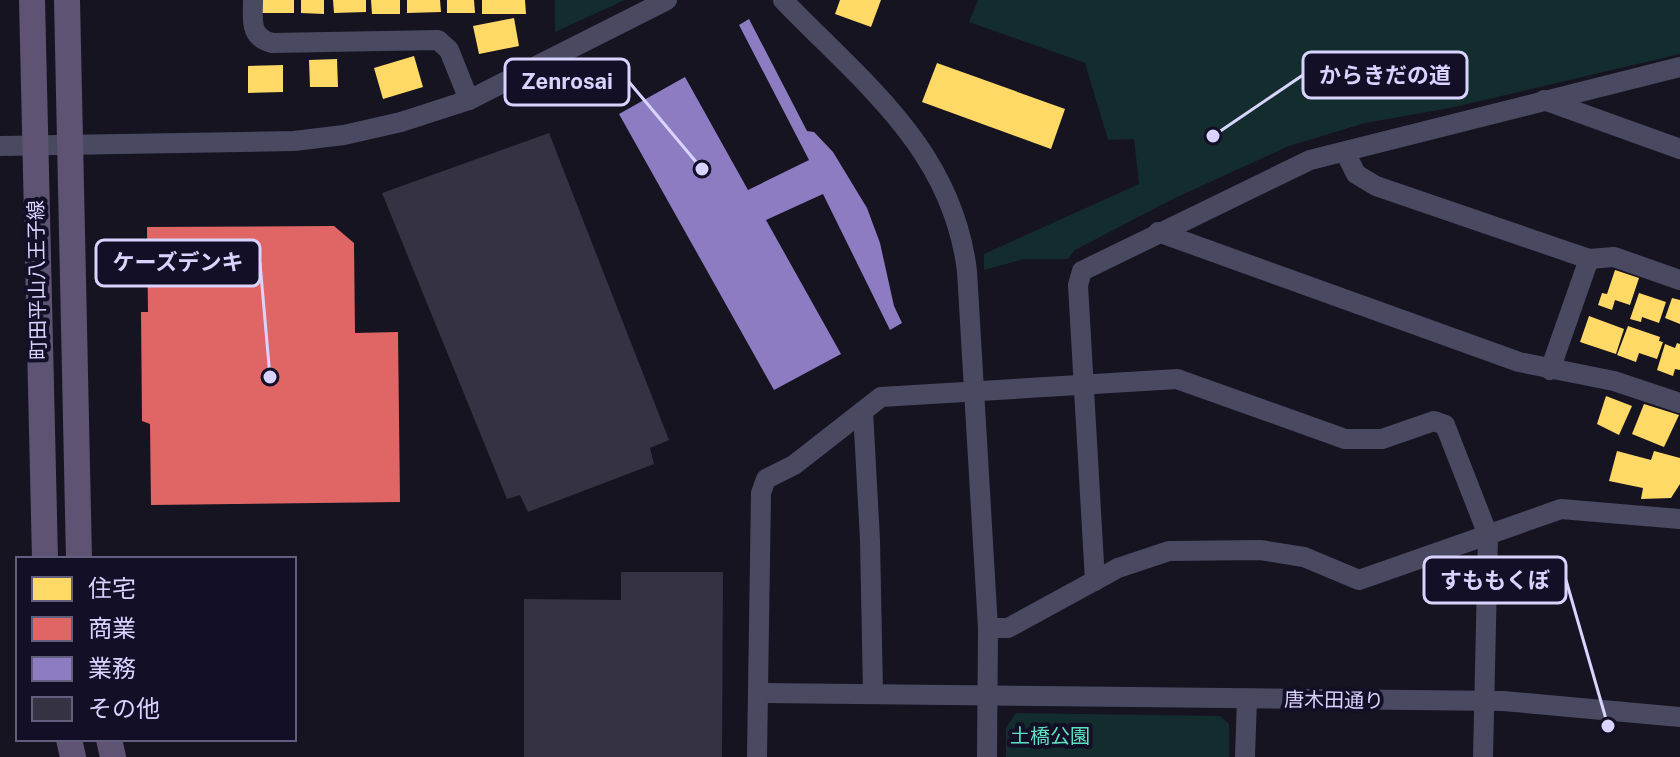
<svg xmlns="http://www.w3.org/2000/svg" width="1680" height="757" font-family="'Public Sans','Noto Sans JP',sans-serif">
  <rect width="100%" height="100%" fill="#161421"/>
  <g fill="#132c2d">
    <path d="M555 0H625L555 32Z"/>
    <path d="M978 0H1680V54L1450 108 1365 123 1289 146 1173 199 1075 250 1068 259H1024L984 270V254L1139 184 1134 139 1108 140 1085 63 969 22Z"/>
    <path d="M1016 713 1220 716 1229 724V757H1006V728Z"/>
  </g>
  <g fill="#ffd966">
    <rect x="262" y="0" width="32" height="13"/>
    <path d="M301 0H324V14L301 13Z"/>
    <path d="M333 0H366V12L334 13Z"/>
    <path d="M371 0H400V14H372Z"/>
    <path d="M407 0H440L441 12 407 13Z"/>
    <path d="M447 0H474L475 13H447Z"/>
    <path d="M482 0H525L526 14H482Z"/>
    <path d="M840 0H881L871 27 835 14Z"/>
    <path d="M514 18 519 46 479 54 473 26Z"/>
    <path d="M414 56 423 87 383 99 374 68Z"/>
    <path d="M337 59 338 87H310L309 60Z"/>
    <path d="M937 63 1065 109 1051 149 922 102Z"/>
    <path d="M283 65V92L248 93V66Z"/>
    <path d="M1615 270 1639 278 1630 305 1615 300 1612 310 1598 305 1602 293 1607 294Z"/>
    <path d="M1639 293 1666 302 1659 323 1642 317 1641 322 1630 319Z"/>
    <path d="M1672 298 1680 300V324L1665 318Z"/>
    <path d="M1589 316 1624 329 1616 354 1580 342Z"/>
    <path d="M1628 326 1660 337 1659 341 1663 342 1657 359 1639 353 1636 362 1617 355Z"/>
    <path d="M1677 343 1680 344V370L1675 369 1673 376 1657 370 1665 344 1675 348Z"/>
    <path d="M1606 396 1632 406 1619 435 1597 424Z"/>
    <path d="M1644 404 1679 415 1664 447 1632 434Z"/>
    <path d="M1617 451 1651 460 1654 451 1680 458V484L1671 498 1641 499 1643 488 1609 481Z"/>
  </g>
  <path fill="#e06666" d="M334 226 354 243 355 333 398 332 400 502 151 505 150 424 142 421 141 312H148L147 227Z"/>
  <path fill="#8e7cc3" d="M749 19 807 131 814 132 833 152 867 208 880 243 894 306 902 323 890 330 823 194 766 220 841 354 774 390 619 114 685 77 748 190 809 160 739 25Z"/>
  <g fill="#343243">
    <path d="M549 133 669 440 650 448 654 464 528 512 520 495 507 499 382 193Z"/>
    <path d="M621 572H723L722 757H524V599L621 600Z"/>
  </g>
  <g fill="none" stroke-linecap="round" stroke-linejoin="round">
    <g stroke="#4a4962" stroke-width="20">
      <path d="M253 0C253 20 249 37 272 43L438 40 449 50 469 100"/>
      <path d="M783 0C864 84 952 149 967 271L988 628 987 757"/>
      <path d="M1544 100 1680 149"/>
      <path d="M0 146 294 141 344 135 401 122 469 100 667 0"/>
      <path d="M1345 152 1356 174 1376 186 1589 259 1614 257 1680 280"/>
      <path d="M1158 232 1519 362 1614 381 1680 403"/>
      <path d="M1550 370 1589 259"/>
      <path d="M863 411 870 540 873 692"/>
      <path d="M1095 581 1078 285 1082 271 1310 160 1680 67"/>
      <path d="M988 628H1008L1118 568 1169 551 1260 550 1304 557 1359 580 1561 509 1680 519"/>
      <path d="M758 693 1503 701 1680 717"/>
      <path d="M757 757 761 493 766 479 794 465 881 397 1177 379 1345 439H1382L1434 421 1445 425 1488 535 1483 757"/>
      <path d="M1245 757 1247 699"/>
    </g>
    <g stroke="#5e5373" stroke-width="26">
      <path d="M32 0 45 559"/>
      <path d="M67 0 79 559"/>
      <path d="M69 739 73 757"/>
      <path d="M109 739 113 757"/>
    </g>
  </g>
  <g text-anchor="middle" stroke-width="8" stroke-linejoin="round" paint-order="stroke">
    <g font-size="20" fill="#d9d4ff" stroke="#130f26">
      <text transform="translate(37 280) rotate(-91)" y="7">町田平山八王子線</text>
      <text transform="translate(1334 700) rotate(1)" y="7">唐木田通り</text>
    </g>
    <g font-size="20" fill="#5fe0c0" stroke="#130f26">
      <text x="1050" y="743">土橋公園</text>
    </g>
  </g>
  <path fill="none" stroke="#d9d4ff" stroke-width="3" d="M1213 136L1303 75M702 169L629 82M270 377L260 263M1608 726L1566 580"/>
  <g fill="#d9d4ff" stroke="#130f26" stroke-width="3">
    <circle cx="1213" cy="136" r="8"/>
    <circle cx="702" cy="169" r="8"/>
    <circle cx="270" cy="377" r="8"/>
    <circle cx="1608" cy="726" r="8"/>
  </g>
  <g fill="#130f26" stroke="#d9d4ff" stroke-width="3">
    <rect x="1303" y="52" width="164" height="46" rx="8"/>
    <rect x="505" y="59" width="124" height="46" rx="8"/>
    <rect x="96" y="240" width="164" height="46" rx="8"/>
    <rect x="1424" y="557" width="142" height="46" rx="8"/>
  </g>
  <g font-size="22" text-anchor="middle" font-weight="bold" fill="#d9d4ff">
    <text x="1385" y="83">からきだの道</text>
    <text x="567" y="89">Zenrosai</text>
    <text x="178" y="270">ケーズデンキ</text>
    <text x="1495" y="588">すももくぼ</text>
  </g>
  <rect x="16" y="557" width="280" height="184" fill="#130f26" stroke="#625e7d" stroke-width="2"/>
  <rect x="32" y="577" width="40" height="24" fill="#ffd966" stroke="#625e7d" stroke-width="2"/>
  <text x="88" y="597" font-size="24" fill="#d9d4ff">住宅</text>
  <rect x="32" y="617" width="40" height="24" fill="#e06666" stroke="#625e7d" stroke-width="2"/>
  <text x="88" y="637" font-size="24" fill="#d9d4ff">商業</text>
  <rect x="32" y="657" width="40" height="24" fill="#8e7cc3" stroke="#625e7d" stroke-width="2"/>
  <text x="88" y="677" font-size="24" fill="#d9d4ff">業務</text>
  <rect x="32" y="697" width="40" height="24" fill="#343243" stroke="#625e7d" stroke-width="2"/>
  <text x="88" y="717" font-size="24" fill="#d9d4ff">その他</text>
</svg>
